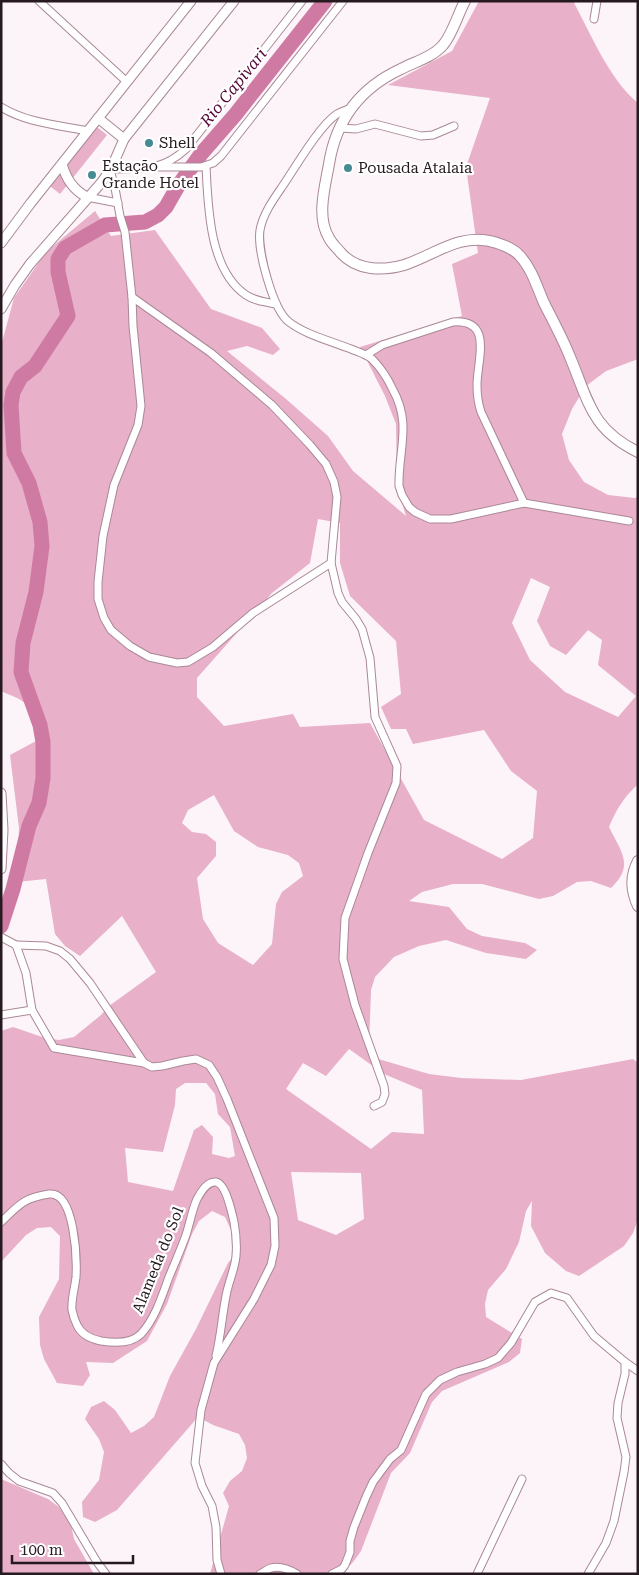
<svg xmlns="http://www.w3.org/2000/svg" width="639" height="1575" font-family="'Roboto Serif',serif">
  <rect width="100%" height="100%" fill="#fcf4f8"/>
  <g fill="#e8b0c9" fill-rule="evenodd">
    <path d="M479 1H576L574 3C592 36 609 79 638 103V359L606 371 586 386 572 409 562 434 569 460 584 482 608 495 635 498 638 496V784C624 797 616 810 609 827 621 852 635 865 611 888L591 881 577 882 553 896 539 899 482 884H453L422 892 409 901 449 907 467 929 482 936 525 943 537 950 526 959 486 953 446 940 419 946 394 957 375 977 371 990 369 1046 375 1058 429 1074 461 1078 521 1080 633 1059 638 1063V1219L633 1233 624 1246 579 1276 566 1271 545 1253 531 1226 532 1201 526 1211 519 1242 506 1269 488 1290 485 1304 486 1317 522 1339 520 1353 509 1362 442 1391 432 1402 410 1453 391 1473 361 1551C355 1560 349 1568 339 1574H210L229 1506 223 1493 230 1481 242 1471 247 1458 245 1445 239 1434 213 1425 198 1417 117 1510 95 1522 83 1517 82 1502 99 1480 104 1452 99 1439 85 1419 91 1407 104 1401 115 1410 131 1433 144 1426 154 1417 170 1376 196 1329 228 1263 233 1257 231 1230 225 1217 212 1211 199 1221 192 1234 167 1304 147 1341 113 1363 86 1362 90 1375 83 1386 57 1383 44 1359 40 1345 39 1317 59 1279 60 1236 51 1227 37 1228 26 1235 1 1262V1031L13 1027 45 1038 59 1040 74 1037 101 1015 109 1006 156 972 122 916 80 956 65 946 55 934 46 879 17 882 19 828 10 755 36 741C37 730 36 713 26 704 20 698 9 695 1 691V346L14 298 46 252 95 211 111 236 155 230 211 309 262 328 280 349 273 355 247 346 227 351 286 399 328 436 353 471 406 516 397 486 396 424 385 396 360 347 462 316 452 264 478 253 466 167 490 98 388 85 452 51ZM318 519 340 523V563L350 596 396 641 401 694 381 707 391 729H406L413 744 484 730 511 771 537 791 533 838 502 859 424 820 370 723 300 727 293 714 224 726 197 697V678L272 593 310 563ZM531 578 550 587 537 621 550 646 566 655 588 630 602 640 598 665 636 696 618 717 565 692 530 660 512 623ZM214 795 234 831 258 847 288 855 299 863 303 876 282 892 276 904 272 944 253 965 218 943 203 919 197 878 216 856V842L206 834 192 832 182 823 188 810ZM349 1049 384 1074 422 1090 424 1134 392 1132 371 1149 286 1089 303 1063 326 1076ZM185 1083H206L215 1094 218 1114 230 1127 235 1156 229 1158 212 1154 213 1137 202 1125 194 1130 173 1191 128 1182 125 1148 163 1152 175 1105 176 1089ZM291 1172 361 1173 364 1219 336 1235 298 1220Z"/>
    <path d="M97 127 107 135 60 194 50 186Z"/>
    <path d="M1 1479 48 1499 59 1507 71 1525 74 1539 94 1574H1Z"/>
  </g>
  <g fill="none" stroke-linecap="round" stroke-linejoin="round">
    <path stroke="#cf7aa3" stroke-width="15" d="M1 926 13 889 29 826 39 803 43 778V742L40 725 21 672 23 643 36 592 42 546 40 522 29 483 14 453 11 405 13 392 21 377 35 366 68 316 58 272V259L65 248 105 225 145 222 158 215 166 207 178 186 201 154 235 115 325 1"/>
    <defs>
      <g id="minor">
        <path d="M39 1 127 82"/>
        <path d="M594 19 597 1"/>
        <path d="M1 107C27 123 58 125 88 131"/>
        <path d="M351 108C346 110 341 112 337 114 319 126 295 168 282 187 273 200 263 214 260 230 257 250 273 310 289 322 306 335 331 341 351 349 358 352 366 354 372 359 380 367 388 379 393 390 412 424 398 451 399 486L402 495 409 507 415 512 430 519H451L524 503 629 521"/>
        <path d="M340 128 356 129 375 124 421 136 433 135 454 126"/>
        <path d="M206 166C208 206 209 270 246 295 255 301 265 302 276 304"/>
        <path d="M159 167H201L213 163 221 156 343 1"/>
        <path d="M111 169C142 168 161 172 186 149L302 1"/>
        <path d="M110 170 115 188 120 216 125 232 132 297 211 353 272 405 310 445 326 464 334 482 337 497 331 563 338 593 342 602 356 619 362 629 370 658 375 717 397 766 396 783 368 853 345 918 343 959 355 1005 384 1086 385 1094 382 1102 374 1106"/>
        <path d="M87 197 118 203"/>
        <path d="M132 297 133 326 141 406 138 425 114 485 103 536 98 582V599L104 618 111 630 130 646 149 657 177 663 188 662 213 647 253 613 331 563"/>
        <path d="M366 355 382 345 453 322C494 319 477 360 477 385 477 394 478 403 481 412L524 503"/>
        <path d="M1 937 16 945 26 973 32 1010 54 1048 144 1063"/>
        <path d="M16 945 46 946 60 951 70 959 90 983 144 1063 152 1067 162 1066 183 1061 196 1059 209 1065 217 1077 227 1099 274 1218 275 1246 271 1265 254 1299 214 1363 201 1410 195 1463 202 1486 212 1506 216 1527 217 1560 221 1574"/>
        <path d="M1 1015 32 1010"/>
        <path d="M1 1222C19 1205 23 1198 49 1194 75 1191 77 1259 76 1277 75 1287 71 1300 72 1310 73 1315 75 1321 77 1325 81 1334 91 1339 101 1341 113 1343 131 1344 141 1334 155 1319 162 1296 169 1277 175 1263 181 1249 186 1235 190 1223 192 1210 197 1199 201 1192 207 1181 216 1182 226 1184 232 1213 234 1222 236 1233 237 1245 236 1256 235 1269 228 1283 226 1296 222 1316 221 1335 216 1356"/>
        <path d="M625 1362 638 1371"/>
        <path d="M1 1464 9 1473 19 1481 53 1493 62 1503 97 1562 106 1574"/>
        <path d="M260 1574C264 1572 267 1569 271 1568 279 1566 290 1570 297 1574"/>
        <path d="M332 1574 342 1569 345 1565 350 1552V1541L354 1527 366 1497 373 1482 390 1459 401 1450 426 1394 440 1380 457 1372 485 1364 498 1358 511 1343 535 1302 551 1293 567 1298 594 1336 625 1362V1374L618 1403 617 1418 626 1457 624 1472 614 1521 606 1543 588 1574"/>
        <path d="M477 1574 522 1479"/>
      </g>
      <g id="tertiary">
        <path d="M98 118 124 139"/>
        <path d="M62 164C66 179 73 190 87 197"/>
        <path d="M1 243 30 204 191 1"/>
        <path d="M1 309 15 285 30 264 101 183 111 169 124 139 234 1"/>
        <path d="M1 793 3 830 1 869"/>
      </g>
      <g id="secondary">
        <path d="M465 1C458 14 452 35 443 45 433 57 414 62 401 69 360 88 336 120 329 164 325 187 316 217 329 238 332 244 337 248 341 253 357 271 383 271 404 265 423 259 441 247 460 242 472 239 486 239 497 243 506 246 514 249 520 256 532 269 537 287 544 303 553 321 563 339 570 357 589 402 591 429 638 452"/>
        <path d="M638 861C630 876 631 891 638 906"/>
      </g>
    </defs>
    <use href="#minor" stroke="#aa8897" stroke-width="9"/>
    <use href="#tertiary" stroke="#aa8897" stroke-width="11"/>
    <use href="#secondary" stroke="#aa8897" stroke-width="12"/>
    <use href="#minor" stroke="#fff" stroke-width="7"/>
    <use href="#tertiary" stroke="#fff" stroke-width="9"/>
    <use href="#secondary" stroke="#fff" stroke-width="10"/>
  </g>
  <g fill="#448b93" stroke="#fff" stroke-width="2">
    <circle cx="149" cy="143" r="5"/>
    <circle cx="348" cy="168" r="5"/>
    <circle cx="92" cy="175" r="5"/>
  </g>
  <g text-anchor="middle" stroke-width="4.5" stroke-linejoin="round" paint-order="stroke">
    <g font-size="15" fill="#26191f" stroke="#fff" text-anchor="start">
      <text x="159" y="148">Shell</text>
      <text x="102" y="171">Estação<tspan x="102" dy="17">Grande Hotel</tspan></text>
      <text x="358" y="173">Pousada Atalaia</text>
    </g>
    <g font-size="15" fill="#26191f" stroke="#fff">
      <text transform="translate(158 1260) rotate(-68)" y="5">Alameda do Sol</text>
    </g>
    <g font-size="16" font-style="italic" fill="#550636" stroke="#fff">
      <text transform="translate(233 87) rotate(-51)" y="6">Rio Capivari</text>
    </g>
  </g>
  <rect width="639" height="1575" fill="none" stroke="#26191f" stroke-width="5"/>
  <path d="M12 1555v8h121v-8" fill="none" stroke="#26191f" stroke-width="2.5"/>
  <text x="20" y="1555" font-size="15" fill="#26191f" stroke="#ffffff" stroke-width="4" paint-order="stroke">100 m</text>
</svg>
